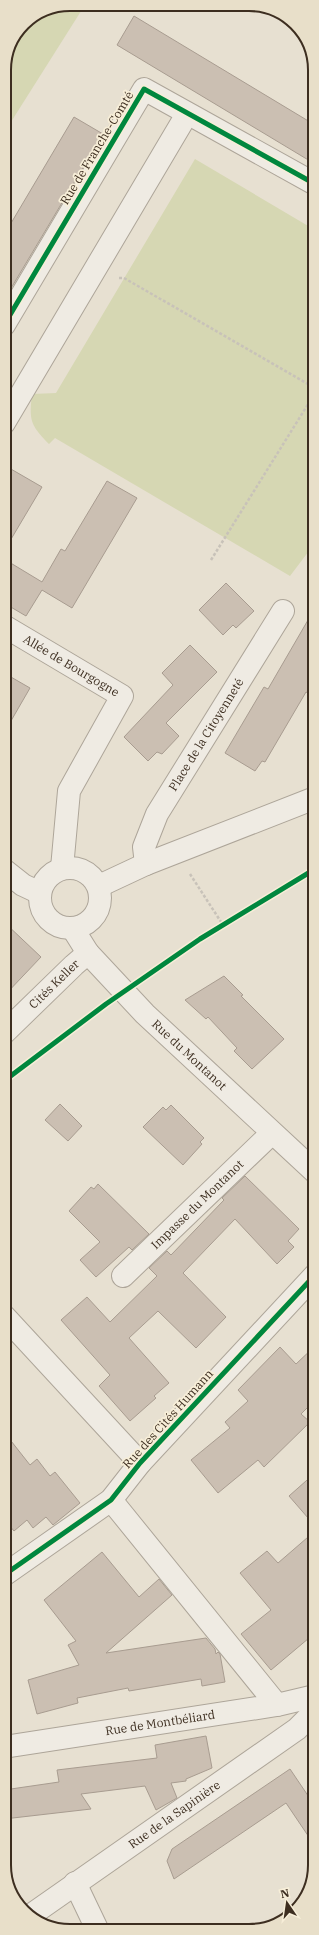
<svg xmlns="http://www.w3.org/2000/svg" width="319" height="1935" font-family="'IBM Plex Serif',serif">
  <rect width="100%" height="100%" fill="#e7e0d1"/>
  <g fill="#d6d7b3">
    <path d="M83 8 4 133V66L24 23 45 9Z"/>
    <path d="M195 159 315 230V543L290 576 55 438 49 444C30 425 29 420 32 394L56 393Z"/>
  </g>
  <g fill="#cbbfb2" stroke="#a89c90">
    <path d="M134 16 315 125V164L117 45Z"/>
    <path d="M74 117 103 134 4 300V235Z"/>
    <path d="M4 465 42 487 4 551Z"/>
    <path d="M107 481 137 498 72 608 42 590 26 616 4 603V559L42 582 61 549 65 551Z"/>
    <path d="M226 583 254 611 236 628 233 625 223 635 199 610Z"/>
    <path d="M315 608V697L306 692 265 762 262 761 255 771 225 753 264 687 268 689Z"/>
    <path d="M190 645 217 672 166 723 179 736 162 754 157 752 148 761 124 737 173 685 162 673Z"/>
    <path d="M4 673 30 688 4 733Z"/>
    <path d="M4 922 41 957 4 996Z"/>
    <path d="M224 976 243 995 241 996 284 1039 252 1069 234 1051 237 1048 208 1017 206 1019 185 1000Z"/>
    <path d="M60 1104 82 1126 68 1141 45 1120Z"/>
    <path d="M171 1105 204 1138 200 1142 202 1144 183 1165 143 1127 163 1107 166 1110Z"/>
    <path d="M245 1176 299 1229 288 1241 294 1247 277 1264 235 1219 183 1273 226 1317 196 1348 158 1311 129 1338 169 1383 154 1396 156 1398 130 1421 99 1386 110 1375 61 1320 87 1297 110 1322 157 1276 149 1268 167 1251 171 1255 224 1200 222 1198Z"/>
    <path d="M98 1184 149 1234 132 1250 129 1247 96 1277 80 1260 100 1242 69 1211 91 1187 94 1189Z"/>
    <path d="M315 1346V1400L301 1414 310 1422 264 1467 258 1460 218 1493 191 1460 230 1428 225 1422 248 1401 238 1390 280 1347 296 1364Z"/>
    <path d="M4 1432 30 1465 37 1459 50 1476 55 1472 80 1503 53 1525 46 1517 33 1528 27 1520 14 1531 4 1519Z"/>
    <path d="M315 1473V1526L289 1496Z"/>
    <path d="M315 1531V1633L271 1670 241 1634 271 1610 240 1573 267 1551 278 1563Z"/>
    <path d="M102 1552 139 1597 159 1579 172 1595 106 1653 206 1638 215 1649 216 1654 218 1652 220 1654 225 1682 202 1686 201 1679 129 1691 128 1688 77 1698 78 1703 37 1714 28 1680 79 1665 68 1645 76 1641 44 1600Z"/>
    <path d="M206 1736 212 1768 186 1779V1781L171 1783 177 1798 156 1810 145 1786 81 1794 91 1809 4 1819V1790L59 1782 57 1770 157 1758 155 1745Z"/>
    <path d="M290 1769 315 1806V1846L286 1803 174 1879 167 1861 172 1849Z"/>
  </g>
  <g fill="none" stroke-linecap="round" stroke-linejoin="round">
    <defs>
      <g id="minor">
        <path d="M4 325 144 89 315 184"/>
        <path d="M4 423 187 114"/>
        <path id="s1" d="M4 626 122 696 69 791 62 868"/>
        <path id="s2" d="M146 864 144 847 157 814 283 611"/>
        <circle cx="70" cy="898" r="30"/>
        <path d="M4 870 23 885 40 893"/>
        <path d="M99 886 146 864 315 798"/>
        <path id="s3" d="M73 929 88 953 145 1014 315 1172"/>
        <path id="s4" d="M4 1033 74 965 88 953"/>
        <path id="s5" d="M123 1276 272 1133"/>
        <path d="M4 1316 140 1463"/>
        <path d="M111 1500 277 1705"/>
        <path d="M4 1575 111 1500 140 1463 315 1275"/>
        <path d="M75 1883 97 1929"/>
        <path id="s6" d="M31 1915 297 1729 315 1711"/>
      </g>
      <g id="tertiary">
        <path id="s7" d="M4 1747 277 1705 315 1696"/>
      </g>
    </defs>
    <use href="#minor" stroke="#ada599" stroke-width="24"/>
    <use href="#tertiary" stroke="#ada599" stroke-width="24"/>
    <g stroke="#c8c2b9" stroke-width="2.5" stroke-dasharray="3 2" stroke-linecap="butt">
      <path d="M119 278H124L315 388"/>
      <path d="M211 560 315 393"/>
      <path d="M190 874 223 925"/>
    </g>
    <use href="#minor" stroke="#efebe3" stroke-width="22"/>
    <use href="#tertiary" stroke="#efebe3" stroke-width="22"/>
    <defs>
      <g id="cycleway">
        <path d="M4 325 144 89 315 184"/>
        <path d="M4 1081 106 1004 200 939 315 869"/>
        <path d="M4 1575 111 1500 140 1463 315 1275"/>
      </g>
    </defs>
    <use href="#cycleway" stroke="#f7eed8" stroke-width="8"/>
    <use href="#cycleway" stroke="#00873e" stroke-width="5"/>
  </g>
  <g text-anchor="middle" stroke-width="3.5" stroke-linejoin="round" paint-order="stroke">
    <g font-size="12" fill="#3d2e20" stroke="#f7eed8">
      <text transform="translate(97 148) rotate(-59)" y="4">Rue de Franche-Comté</text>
      <text dy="4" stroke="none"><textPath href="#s1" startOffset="78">Allée de Bourgogne</textPath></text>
      <text dy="4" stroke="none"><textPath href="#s2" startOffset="146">Place de la Citoyenneté</textPath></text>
      <text dy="4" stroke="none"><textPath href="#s4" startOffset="70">Cités Keller</textPath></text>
      <text dy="4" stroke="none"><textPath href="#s3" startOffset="172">Rue du Montanot</textPath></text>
      <text dy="4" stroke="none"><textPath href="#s5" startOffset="103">Impasse du Montanot</textPath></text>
      <text transform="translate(168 1419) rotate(-48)" y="4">Rue des Cités Humann</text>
      <text dy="4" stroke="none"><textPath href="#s7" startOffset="158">Rue de Montbéliard</textPath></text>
      <text dy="4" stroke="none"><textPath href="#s6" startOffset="175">Rue de la Sapinière</textPath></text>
    </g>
  </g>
  <path d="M0 0H319V1935H0ZM70 11H249A59 59 0 0 1 308 70V1865A59 59 0 0 1 249 1924H70A59 59 0 0 1 11 1865V70A59 59 0 0 1 70 11Z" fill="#e8dfc9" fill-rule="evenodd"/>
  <path fill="none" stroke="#3d2e20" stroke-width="2" d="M70 11H249A59 59 0 0 1 308 70V1865A59 59 0 0 1 249 1924H70A59 59 0 0 1 11 1865V70A59 59 0 0 1 70 11Z"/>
  <g transform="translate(287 1903) rotate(347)" stroke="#f7eed8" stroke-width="3" paint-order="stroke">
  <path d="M0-3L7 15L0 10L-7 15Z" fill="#3d2e20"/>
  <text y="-6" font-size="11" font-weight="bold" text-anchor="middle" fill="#3d2e20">N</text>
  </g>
</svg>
